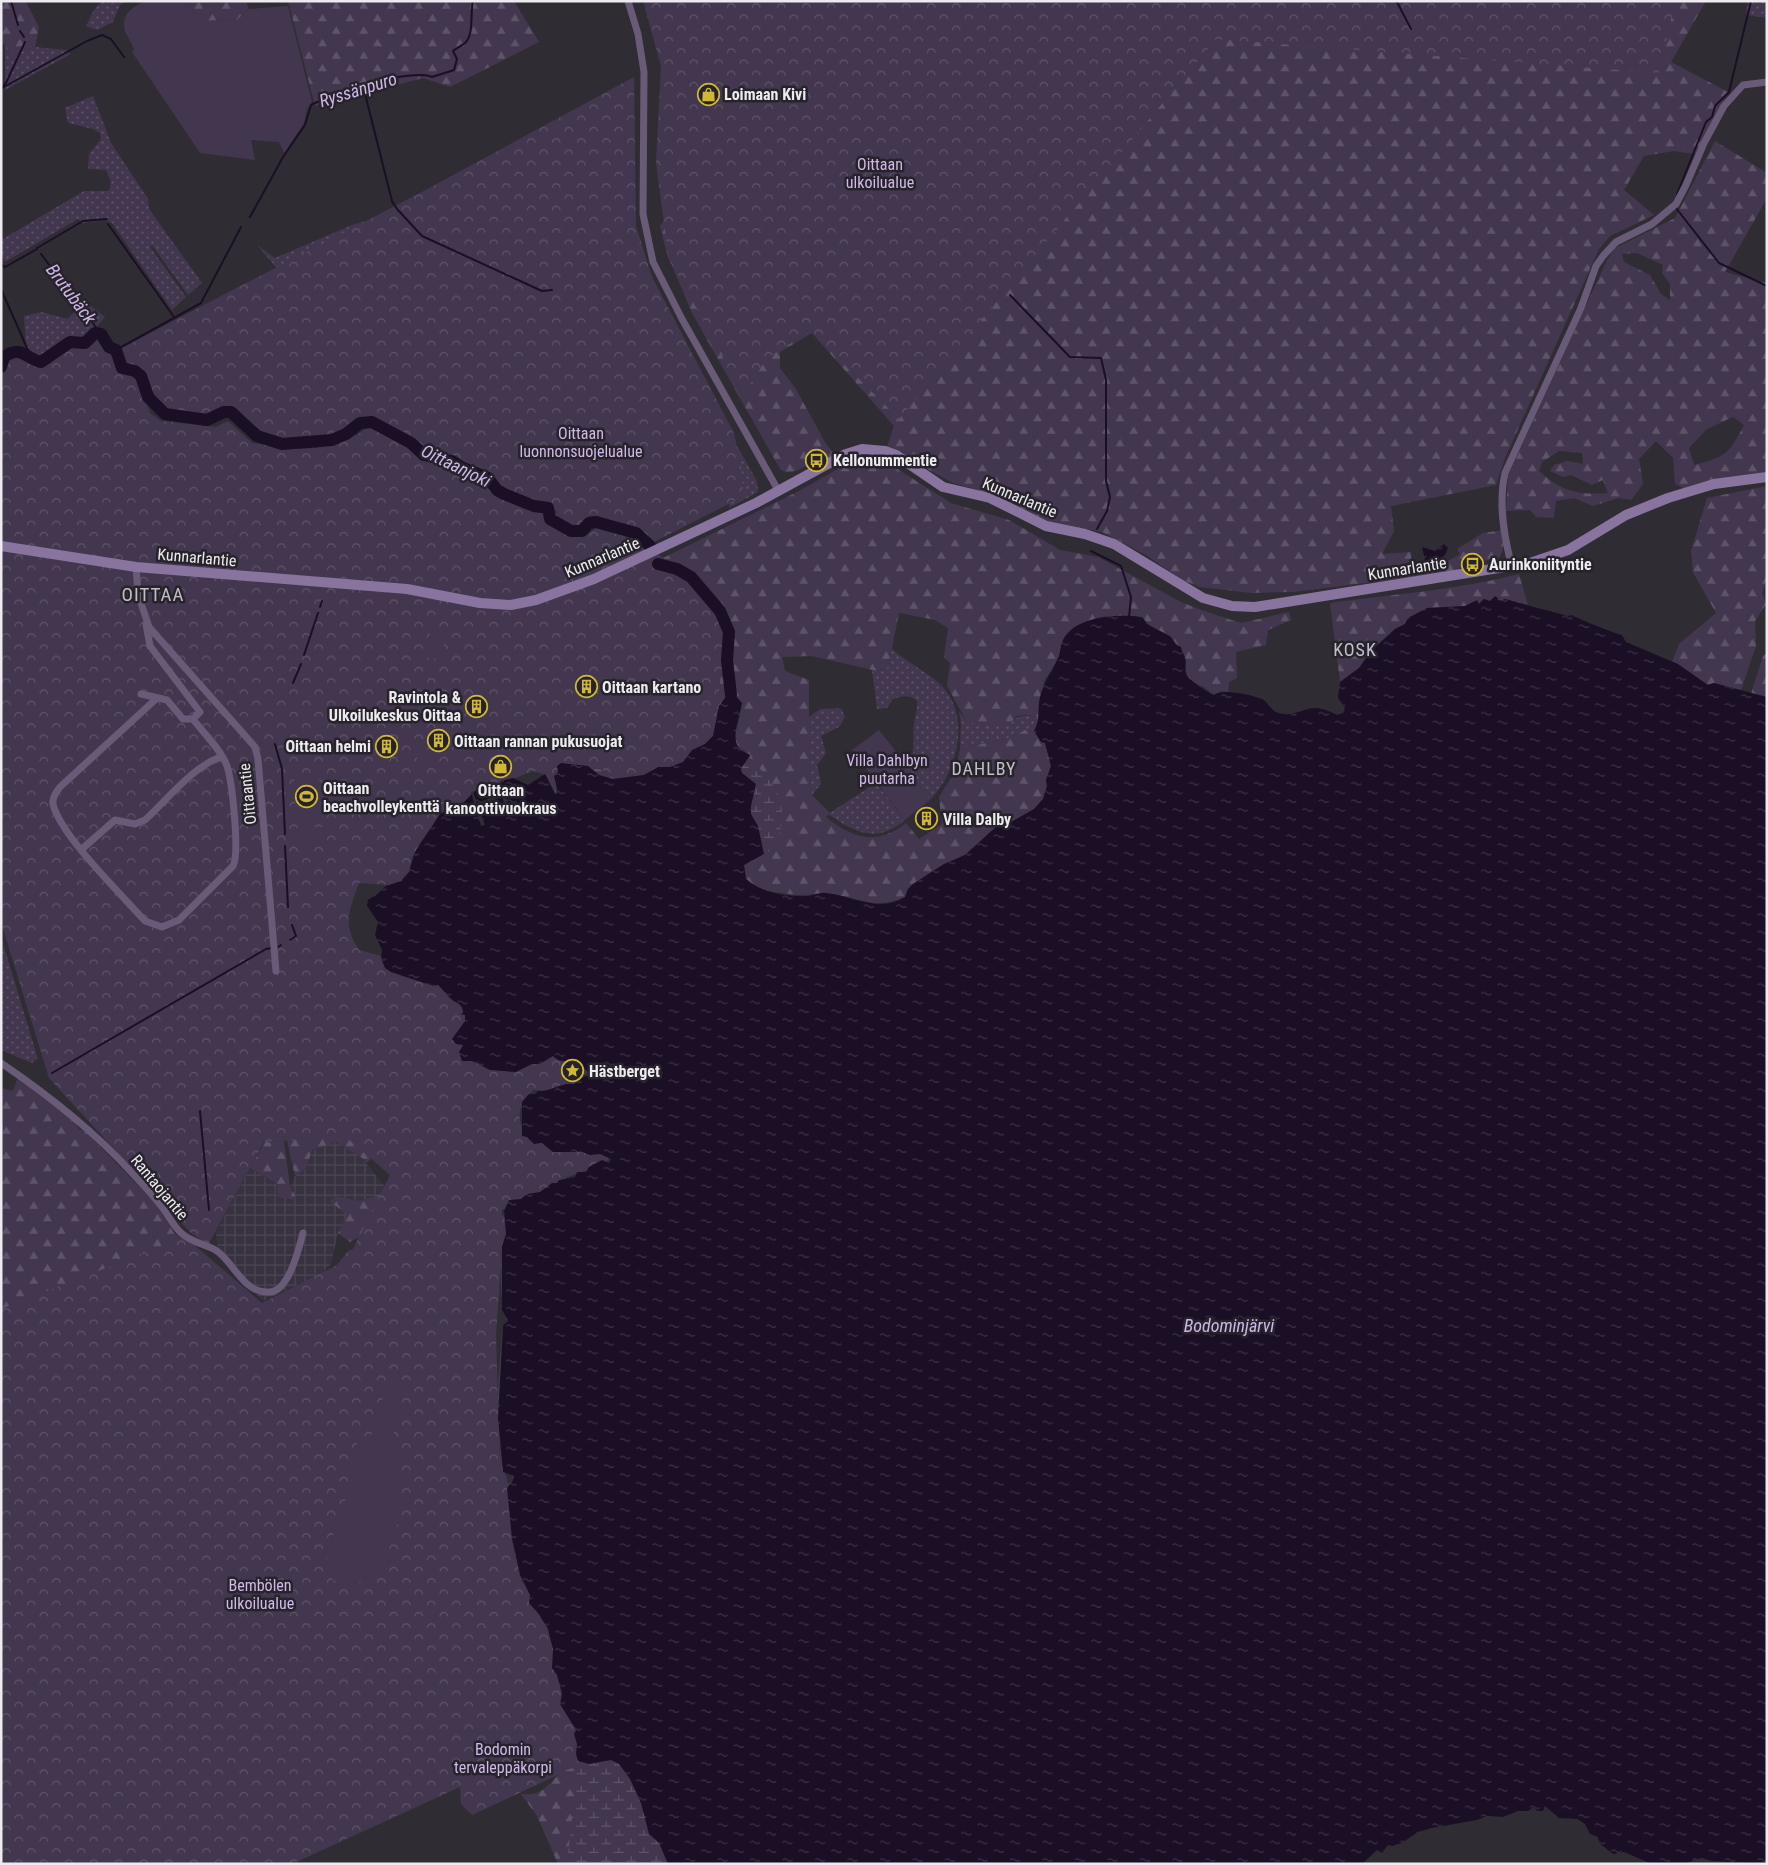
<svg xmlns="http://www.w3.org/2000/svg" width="1768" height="1865" font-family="'Roboto Condensed',sans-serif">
  <defs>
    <pattern id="industrial-grid" width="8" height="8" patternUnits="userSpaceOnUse" patternTransform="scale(1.25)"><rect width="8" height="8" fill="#38313f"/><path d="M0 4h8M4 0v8" fill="none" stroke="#4b4552"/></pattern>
    <pattern id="grass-dots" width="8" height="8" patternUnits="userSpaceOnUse" patternTransform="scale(1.25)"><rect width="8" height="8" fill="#43374f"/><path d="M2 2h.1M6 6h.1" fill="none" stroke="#5e5469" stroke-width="1.8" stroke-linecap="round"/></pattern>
    <pattern id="forest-firs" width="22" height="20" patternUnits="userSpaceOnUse" patternTransform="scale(1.25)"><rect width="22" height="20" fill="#43374f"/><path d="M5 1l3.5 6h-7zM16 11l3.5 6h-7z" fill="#5e5469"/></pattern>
    <pattern id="wetland-marsh" width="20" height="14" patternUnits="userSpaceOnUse" patternTransform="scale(1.25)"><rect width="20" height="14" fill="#43374f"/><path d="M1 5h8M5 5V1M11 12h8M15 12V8" fill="none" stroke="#5e5469"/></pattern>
    <pattern id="park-crowns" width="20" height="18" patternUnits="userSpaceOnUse" patternTransform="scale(1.25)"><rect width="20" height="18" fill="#43374f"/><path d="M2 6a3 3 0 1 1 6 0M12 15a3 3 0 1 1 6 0" fill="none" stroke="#5e5469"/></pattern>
    <pattern id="water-ripples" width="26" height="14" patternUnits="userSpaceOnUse" patternTransform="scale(1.25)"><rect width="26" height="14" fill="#1b0f26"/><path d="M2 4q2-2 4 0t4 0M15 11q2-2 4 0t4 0" fill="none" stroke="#3c3246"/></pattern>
  </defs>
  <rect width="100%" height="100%" fill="#302c34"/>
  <path fill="url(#industrial-grid)" d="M336 1142 362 1158 389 1192 359 1201 337 1196 331 1201 348 1215 338 1233 331 1264 322 1273 263 1301 218 1255 216 1232 250 1168 297 1197 290 1187 295 1176 306 1169 312 1150Z"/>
  <g fill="url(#grass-dots)">
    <path d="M102 1H125L120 5 113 22 97 30 86 26 94 10Z"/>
    <path d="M1748 1H1767V18L1746 15Z"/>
    <path d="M1 40 13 54 35 47 66 50 71 54 5 90V44L1 43Z"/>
    <path d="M93 96 111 143 148 199 149 209 202 283 188 295 152 245 150 247 186 297 172 310 112 223 106 220 83 223 78 219 5 262 1 254V240L84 191H109L111 182 106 170 88 169 89 154 101 139 100 133 93 129 68 123 65 108Z"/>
    <path d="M377 218 281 273 257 245 275 258 352 225Z"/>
    <path d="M84 301 105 317 93 331V342L85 349 79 342 74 341 41 362 18 366 1 374V362L26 349 24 316 41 312 68 319Z"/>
    <path d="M729 432 757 481 758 492 729 508Z"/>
    <path d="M892 649C907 663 927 671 941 685 972 717 957 772 930 800L906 768C917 758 912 738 914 724 915 715 918 709 917 701 910 694 902 696 893 699L887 708 877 709 872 670 877 671 888 667Z"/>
    <path d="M841 708 845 717 839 727 821 736 826 753 817 765 821 784 812 795 809 767V717L820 709Z"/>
    <path d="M959 711 967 722 1010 723C1019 714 1026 715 1039 717L1034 731 1025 730 1012 737 960 749 961 723Z"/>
    <path d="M876 783 905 820C876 844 856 833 828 814Z"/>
    <path d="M1 937 37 1056V1059L32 1063 1 1050Z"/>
  </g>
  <g fill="url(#forest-firs)" fill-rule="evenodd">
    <path d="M1 1H24L27 4 39 27 35 47 13 54 1 40Z"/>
    <path d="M187 1 220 3 222 1H246L249 9 237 20 201 21Z"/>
    <path d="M288 1H514L539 42 450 87 423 78 315 106Z"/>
    <path d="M763 1H1706L1671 62 1728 92 1695 154 1674 151 1644 156 1624 190 1654 215 1610 236 1599 249 1505 458 1496 485 1391 506 1394 531 1382 554 1411 552 1412 569 1438 567 1460 554 1457 549 1483 533 1503 530C1504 541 1505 550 1498 559L1468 562 1455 572 1293 592 1251 593 1200 587 1182 580 1146 555 1102 532 1047 522 992 494 953 483 887 447 894 426 812 333 780 352V368L796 389 826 444 836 455 822 460 821 457C810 463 791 479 780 469L692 313 666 251 660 226 670 211Z"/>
    <path d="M1715 141 1767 173V198L1725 272 1767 283V473L1686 489 1675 484 1673 458 1656 441 1639 459 1643 484 1631 500 1619 498 1593 506 1574 498 1556 501 1554 518 1536 517 1530 510 1506 511 1508 476 1607 260 1615 248 1675 218ZM1637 253 1663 265 1662 273 1670 284V300L1661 294 1650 275 1624 262 1622 254ZM1733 417 1744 425C1729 454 1726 457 1694 465L1689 448 1707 429ZM1559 451 1582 453 1583 464 1567 461 1554 465 1550 471 1563 477 1571 475 1592 485 1603 480 1608 493C1578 495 1562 492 1539 471L1542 462Z"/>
    <path d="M880 458 951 503 1009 520 1060 550 1098 557 1181 602 1204 611 1241 623 1289 612 1291 620 1268 630 1266 645 1236 652 1237 678 1229 682 1228 692 1221 691 1214 695 1204 687 1193 683 1187 676 1185 658 1181 647C1175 644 1174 640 1170 636 1162 630 1148 629 1144 618L1107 617 1079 625 1068 633 1059 658 1044 681 1039 717 1026 715 1017 716 1010 723 993 727 967 722 947 686 950 663 944 657 948 628 935 620 899 613 888 667 877 671 812 656 782 657 785 671 809 680V767L812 795 830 813 826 817C853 839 877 846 906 823L919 839 942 824 939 797 955 772 960 749 1012 737 1025 730 1034 731 1041 742 1045 743 1051 766 1046 780 1047 786 1043 799 1034 809 1004 826 998 825 965 855 944 864 913 884 908 889 905 897 894 901 876 904 834 894 796 895 768 891 756 887 746 879 744 865 748 862 745 751C727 742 739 728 740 715 741 710 737 700 735 695H728L719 706 713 736 683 762 670 767H658L644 775 613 779 599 775 588 766 661 559 799 491 850 462Z"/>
    <path d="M1767 486V578L1762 593 1766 604 1755 621 1756 646 1741 690 1714 683 1708 685 1672 662 1679 644 1716 613 1693 572 1691 551 1707 498Z"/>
    <path d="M1519 574 1528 605 1505 599 1500 601 1497 596 1490 601 1483 599 1479 604 1475 601 1465 606 1427 608 1408 618 1405 624 1395 629 1371 651 1359 668 1340 682 1330 603C1394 594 1458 590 1519 574Z"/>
    <path d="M1767 653V697L1751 694 1763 656Z"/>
    <path d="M18 1077 72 1119 79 1129 86 1132 157 1205 174 1233 188 1243 1 1666V1088L13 1091Z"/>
    <path d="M320 1136H346L372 1157 367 1163 362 1158 336 1142 312 1150 306 1169 295 1176 287 1141Z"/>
    <path d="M284 1141 290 1187 297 1198 294 1200 277 1197V1184L250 1168 265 1142Z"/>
    <path d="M389 1192 361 1236 350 1242 338 1233 347 1215 330 1201 337 1196 359 1201Z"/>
    <path d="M578 1761 668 1864H558L537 1816 521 1794C545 1797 549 1782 564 1769 568 1766 574 1764 578 1761Z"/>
  </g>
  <g fill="url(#wetland-marsh)">
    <path d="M742 703C741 714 730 738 739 748 741 751 747 753 750 755V759C781 788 790 807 775 848L744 865 731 724Z"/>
    <path d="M505 1209 753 1864H567L578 1761 550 1634 529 1601 512 1539 507 1485 513 1480 512 1473H505C502 1468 505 1467 503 1462 492 1436 500 1357 503 1325L508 1321C496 1309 503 1229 505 1209Z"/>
  </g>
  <g fill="url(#park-crowns)">
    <path d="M643 1H1675L1659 73 1216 39 899 419 811 331 767 358 742 397 709 330 669 260 656 163 661 66Z"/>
    <path d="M634 77 636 226 652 277 734 433 742 472 743 489 748 494 652 543 637 531 589 516 579 529 552 518 557 512 551 506 503 489 490 472 424 454 384 422 359 420 329 439 294 442 256 438 231 415 212 421 166 416 161 412 145 371 125 367 120 350 114 352 119 369 138 378 150 413 161 421 216 427 228 421 252 443 296 449 317 448 357 435 368 427H382L427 459 447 461 487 478 493 489 507 497 533 508 546 509 548 520 570 533 587 535 596 528 642 541 723 607 731 632 725 641 716 716C723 740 679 764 660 770 647 774 635 773 622 779 599 763 582 769 557 777L556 794 546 775 533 771 503 783 500 780 501 784 478 788 463 803 444 811 421 841 412 858 409 872 401 881 390 885 359 883C349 910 342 925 359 950L385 957 391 967 411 978 428 979 452 990 466 1006 465 1024 458 1037 473 1062 543 1053 577 1055 591 1073 579 1075 577 1084 545 1091 533 1090C522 1102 515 1113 523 1129L611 1152 606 1164 567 1177 553 1187 502 1210V1216L517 1210 502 1251 496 1334 499 1449 511 1495V1531L521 1557 522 1581 541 1607 564 1687 577 1721 583 1763 472 1815 461 1804 460 1787 292 1864H1V1309L185 1237 262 1303 337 1265 348 1251 353 1249 390 1175 346 1137 264 1142 208 1245 190 1232 49 1078 1 922V366L7 354H25L39 366 52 362 68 344 79 342 85 346 97 334 110 346 123 347 420 193Z"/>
  </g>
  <g fill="#43374f">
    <path d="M146 1H187L201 21 237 20 249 9 288 6 312 102 307 109 304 123 284 153 279 142 251 140 255 160 200 153 132 52 134 50C132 43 128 38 125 31 120 15 133 6 146 1Z"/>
    <path d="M430 632 445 634 442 659 427 658Z"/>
    <path d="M879 730 905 763 909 760 913 750 910 762 906 768 930 800 905 820 852 750Z"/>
    <path d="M422 740 433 759 422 766 411 747Z"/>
    <path d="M319 774 321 819 296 820 294 776Z"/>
    <path d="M323 827V840L295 841 294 828Z"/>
    <path d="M395 1383 405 1390 392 1440 398 1446 400 1489 398 1524 385 1540 390 1568C377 1578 360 1580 344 1587L325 1574C329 1540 340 1519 349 1488 354 1472 350 1452 360 1438L371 1436 384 1395Z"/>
  </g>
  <g fill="url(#water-ripples)">
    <path d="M1444 544 1448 548 1445 555 1435 562 1425 561 1422 547 1435 551Z"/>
    <path d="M1495 596 1500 601 1505 599 1568 616 1572 615C1574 617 1616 634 1622 635L1626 642 1678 664 1708 685 1714 683 1767 697V1864L1712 1861 1702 1858 1686 1863 1652 1864 1624 1852 1613 1854 1599 1843 1598 1837 1590 1834 1585 1824 1577 1819 1559 1818 1545 1806 1543 1811H1537L1534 1807 1528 1811H1518L1503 1817 1487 1816 1477 1820 1432 1828 1418 1832 1402 1843 1392 1846 1388 1845 1382 1853 1377 1850 1362 1864H668L659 1843 649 1834 641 1803 630 1779 619 1764 611 1760 589 1764 578 1761 576 1754 577 1744 574 1734 576 1730 560 1704 562 1694 557 1675 552 1668 553 1649 548 1629 538 1613 529 1603 530 1595 520 1575 512 1539 507 1488 513 1480 514 1476 503 1472 498 1418 503 1325 508 1321 502 1310V1246L506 1234 504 1211 509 1200 521 1199 527 1194 540 1192 552 1183H557L559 1180 575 1177 577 1172H586L589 1167 602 1160 609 1163 611 1159 600 1154 590 1155 582 1152H553L542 1143 534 1144 527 1137 522 1136V1102L529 1094H535L538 1091C551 1092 561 1082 574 1084L585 1076H591L578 1061C568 1060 560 1064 553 1056L540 1064H532L516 1072 490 1070 472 1061H462L459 1052 463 1045 456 1044 452 1039 465 1021V1015L460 1014 463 1013C463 1003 456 1004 450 998 445 994 443 989 438 985L433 986 391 972 385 968 381 958 382 950 375 935 378 922 367 906 368 899 375 896 386 886 401 881 409 872 415 852 440 814 463 803 478 788 490 784H501L502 779 503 783 504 780 513 778 528 785 545 774 555 794 558 793 554 776 558 772 557 766 561 763 588 766 599 775 613 779 644 775 658 767H670L683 762 692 750 705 744 713 736 719 706 728 694 735 695 742 703C741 714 730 738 739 748 741 751 747 753 750 755L741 769 742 773 756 784 751 806V814L758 826 764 854 744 865 746 879C761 893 788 897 808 896 814 895 820 892 826 893 853 896 879 913 905 897L908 889 913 884 944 864 965 855 998 825 1004 826 1034 809 1043 799 1047 786 1046 780 1051 766 1045 743 1041 742 1034 731C1041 720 1037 708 1040 697 1044 681 1052 672 1058 658 1061 652 1060 645 1063 640 1076 615 1119 614 1142 617L1147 624 1171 637 1176 645 1181 647C1181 651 1184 654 1185 658 1187 662 1184 668 1186 674 1189 680 1207 692 1214 695 1222 688 1252 695 1262 699 1267 701 1270 709 1276 712 1292 719 1303 707 1317 708 1325 709 1331 712 1337 715L1343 713C1348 705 1340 704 1338 697L1340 682 1359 668 1371 651 1395 629 1405 624 1408 618 1427 608 1465 606 1477 600 1479 604 1484 599 1490 601Z"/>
  </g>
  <path fill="#302c34" d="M501 784 512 815 509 816 502 797 478 806 485 825 481 826 471 792 473 791 477 803 501 794 498 785Z"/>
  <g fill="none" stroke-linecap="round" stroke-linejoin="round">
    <g stroke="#1b0f26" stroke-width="2">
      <path d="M11 1 18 25"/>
      <path d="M1394 1 1397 2 1411 29"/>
      <path d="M20 31 24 37"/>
      <path d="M363 86 392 201 397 209 422 236 542 291 552 290"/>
      <path d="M4 87 87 41 102 35 111 39 124 57"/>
      <path d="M1 89 6 83 25 42"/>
      <path d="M1677 194 1706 122 1712 117 1715 106 1729 92 1751 1"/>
      <path d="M1676 208 1719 263 1767 286"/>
      <path d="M250 217 283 157 305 125 311 105C319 100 328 100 337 97 342 95 346 91 351 89 365 83 419 70 432 77L454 70 457 59 453 51C457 48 463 45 466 42 474 33 470 12 473 1"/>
      <path d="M108 224 174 317"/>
      <path d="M37 248 83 221 107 219"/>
      <path d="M41 254 101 334"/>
      <path d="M1 264 4 267 7 266 37 249"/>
      <path d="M1 289 31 357"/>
      <path d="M1010 295 1070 357 1101 358 1106 380V481L1110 497 1107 511 1097 529"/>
      <path d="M116 350 201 303 241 227"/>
      <path d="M1091 551 1121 566 1131 597 1129 617"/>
      <path d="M320 607 322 601"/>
      <path d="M304 655 318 613"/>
      <path d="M293 683 301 664"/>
      <path d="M275 744 282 769 285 834"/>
      <path d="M285 846 288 907"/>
      <path d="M290 940 296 936 292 925"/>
      <path d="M278 947 281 945"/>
      <path d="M52 1073 266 949 271 948"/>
      <path d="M200 1111 209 1210"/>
    </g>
    <g stroke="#1b0f26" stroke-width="12">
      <path d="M1 367 4 357C21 344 28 360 41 362L70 342 85 343 95 333 101 334 109 347 116 350 122 368 135 371 141 376 148 397 165 414 207 420 224 412H231L257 436 282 444 332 440 346 434 360 423 372 422 411 443 424 455 452 461 461 467 488 478 497 490 504 494 534 506 548 508 550 519 571 531H582L589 523 596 522 636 533 650 546"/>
      <path d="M658 564 677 569 691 577 720 611 729 632 727 660 731 695"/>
    </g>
    <g stroke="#695b77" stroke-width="7">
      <path d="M628 1 638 34 644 72 643 214 653 262 682 319 778 490"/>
      <path d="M136 567 138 594 149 627 255 747 258 759 276 971"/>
      <path d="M1512 567C1504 537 1498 504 1505 473L1581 308 1596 266 1603 256 1616 242 1652 224 1676 204 1686 185 1704 143 1724 106 1743 85 1767 82"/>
      <path d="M141 694 167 700 183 719H193L200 712 150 646 146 624"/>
      <path d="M156 699 60 787C56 792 52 798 53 804 60 835 122 895 145 921L162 927 179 920 233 866C240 853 232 781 227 766 221 749 203 733 193 719"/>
      <path d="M82 849 115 820 135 824 145 820C166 801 195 764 222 757"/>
      <path d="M1 1063C48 1095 94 1131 132 1173 142 1184 153 1195 162 1207 168 1215 173 1225 180 1232 191 1243 206 1244 217 1251 235 1264 243 1293 269 1292 289 1292 299 1248 303 1233"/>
    </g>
    <path stroke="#89739f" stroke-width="10" d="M1 546 136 567 407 589 480 603 511 605 536 600 594 579 756 503 846 454 862 449 885 451 896 455 943 487 990 498 1046 526 1085 534 1114 544 1203 598 1232 606 1255 607 1530 563 1568 550 1626 515 1668 498 1714 484 1767 477"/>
  </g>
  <defs>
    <symbol id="shop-ring" viewBox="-11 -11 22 22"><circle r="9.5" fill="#26232a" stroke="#d1b736" stroke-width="1.5"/><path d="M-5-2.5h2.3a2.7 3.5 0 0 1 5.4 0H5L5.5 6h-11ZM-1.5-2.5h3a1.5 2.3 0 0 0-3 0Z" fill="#d1b736"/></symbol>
    <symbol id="bus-ring" viewBox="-11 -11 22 22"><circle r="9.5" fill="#26232a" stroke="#d1b736" stroke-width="1.5"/><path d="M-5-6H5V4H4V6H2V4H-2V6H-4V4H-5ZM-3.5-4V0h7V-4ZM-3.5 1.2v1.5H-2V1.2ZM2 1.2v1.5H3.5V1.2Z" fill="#d1b736"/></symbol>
    <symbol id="building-ring" viewBox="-11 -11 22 22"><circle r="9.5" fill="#26232a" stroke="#d1b736" stroke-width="1.5"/><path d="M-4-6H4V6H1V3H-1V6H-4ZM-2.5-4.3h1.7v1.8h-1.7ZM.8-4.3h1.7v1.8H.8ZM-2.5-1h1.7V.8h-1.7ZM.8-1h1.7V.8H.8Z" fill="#d1b736"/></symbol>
    <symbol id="stadium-ring" viewBox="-11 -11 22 22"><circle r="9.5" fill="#26232a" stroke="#d1b736" stroke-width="1.5"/><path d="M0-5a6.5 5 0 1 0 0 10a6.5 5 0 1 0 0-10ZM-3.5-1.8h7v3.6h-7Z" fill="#d1b736"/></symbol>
    <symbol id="sight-ring" viewBox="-11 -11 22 22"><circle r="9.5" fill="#26232a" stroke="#d1b736" stroke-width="1.5"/><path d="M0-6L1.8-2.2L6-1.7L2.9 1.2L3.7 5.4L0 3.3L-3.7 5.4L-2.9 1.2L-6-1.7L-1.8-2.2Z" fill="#d1b736"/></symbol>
  </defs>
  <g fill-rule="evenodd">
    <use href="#shop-ring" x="696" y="82" width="25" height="25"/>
    <use href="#bus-ring" x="804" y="448" width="25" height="25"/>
    <use href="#bus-ring" x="1460" y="552" width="25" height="25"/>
    <use href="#building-ring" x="574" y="674" width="25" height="25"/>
    <use href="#building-ring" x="464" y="694" width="25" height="25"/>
    <use href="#building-ring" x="426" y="728" width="25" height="25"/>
    <use href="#building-ring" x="374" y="734" width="25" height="25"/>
    <use href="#shop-ring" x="488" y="754" width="25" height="25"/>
    <use href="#stadium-ring" x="294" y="784" width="25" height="25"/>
    <use href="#building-ring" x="914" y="806" width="25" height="25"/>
    <use href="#sight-ring" x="560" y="1058" width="25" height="25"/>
  </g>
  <g text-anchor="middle" stroke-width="5" stroke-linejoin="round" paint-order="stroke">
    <g font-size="16" font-weight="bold" fill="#edebf0" stroke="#26232a" text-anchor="start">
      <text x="724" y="100">Loimaan Kivi</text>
      <text x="833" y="466">Kellonummentie</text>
      <text x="1489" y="570">Aurinkoniityntie</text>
      <text x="602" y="693">Oittaan kartano</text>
      <text x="461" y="703" text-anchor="end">Ravintola &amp;<tspan x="461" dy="18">Ulkoilukeskus Oittaa</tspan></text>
      <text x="454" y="747">Oittaan rannan pukusuojat</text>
      <text x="371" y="752" text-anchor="end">Oittaan helmi</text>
      <text x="323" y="794">Oittaan<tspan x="323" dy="18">beachvolleykenttä</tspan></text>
      <text x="501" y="796" text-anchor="middle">Oittaan<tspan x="501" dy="18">kanoottivuokraus</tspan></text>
      <text x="943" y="825">Villa Dalby</text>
      <text x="589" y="1077">Hästberget</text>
    </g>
    <g font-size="16" fill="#d2b8eb" stroke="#26232a">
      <text x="880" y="170">Oittaan<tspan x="880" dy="18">ulkoilualue</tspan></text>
      <text x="581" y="439">Oittaan<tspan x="581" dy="18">luonnonsuojelualue</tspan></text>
      <text x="887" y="766">Villa Dahlbyn<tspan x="887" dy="18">puutarha</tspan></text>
      <text x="260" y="1591">Bembölen<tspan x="260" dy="18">ulkoilualue</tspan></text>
      <text x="503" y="1755">Bodomin<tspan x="503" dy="18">tervaleppäkorpi</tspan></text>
    </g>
    <g font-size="16" fill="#edebf0" stroke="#26232a">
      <text transform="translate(1020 497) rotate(23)" y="6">Kunnarlantie</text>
      <text transform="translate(197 557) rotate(5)" y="6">Kunnarlantie</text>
      <text transform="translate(602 557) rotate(-23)" y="6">Kunnarlantie</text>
      <text transform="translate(1407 568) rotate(-9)" y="6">Kunnarlantie</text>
      <text transform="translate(247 794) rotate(-96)" y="6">Oittaantie</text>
      <text transform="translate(160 1187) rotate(50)" y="6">Rantaojantie</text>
    </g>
    <g font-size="18" font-style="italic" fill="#d0b6e9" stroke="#26232a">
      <text transform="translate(358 90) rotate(-17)" y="6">Ryssänpuro</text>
      <text transform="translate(71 294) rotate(53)" y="6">Brutubäck</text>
      <text transform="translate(456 466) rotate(26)" y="6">Oittaanjoki</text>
      <text x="1229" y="1332">Bodominjärvi</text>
    </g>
    <g font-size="18" letter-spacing="1" fill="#c3bec9" stroke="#26232a">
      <text x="1355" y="656">KOSK</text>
      <text x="984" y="775">DAHLBY</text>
    </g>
    <g font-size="19" letter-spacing="1" fill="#c3bec9" stroke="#26232a">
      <text x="153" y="601">OITTAA</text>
    </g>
  </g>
  <rect width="1768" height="1865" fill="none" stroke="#edebf0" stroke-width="5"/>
</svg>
